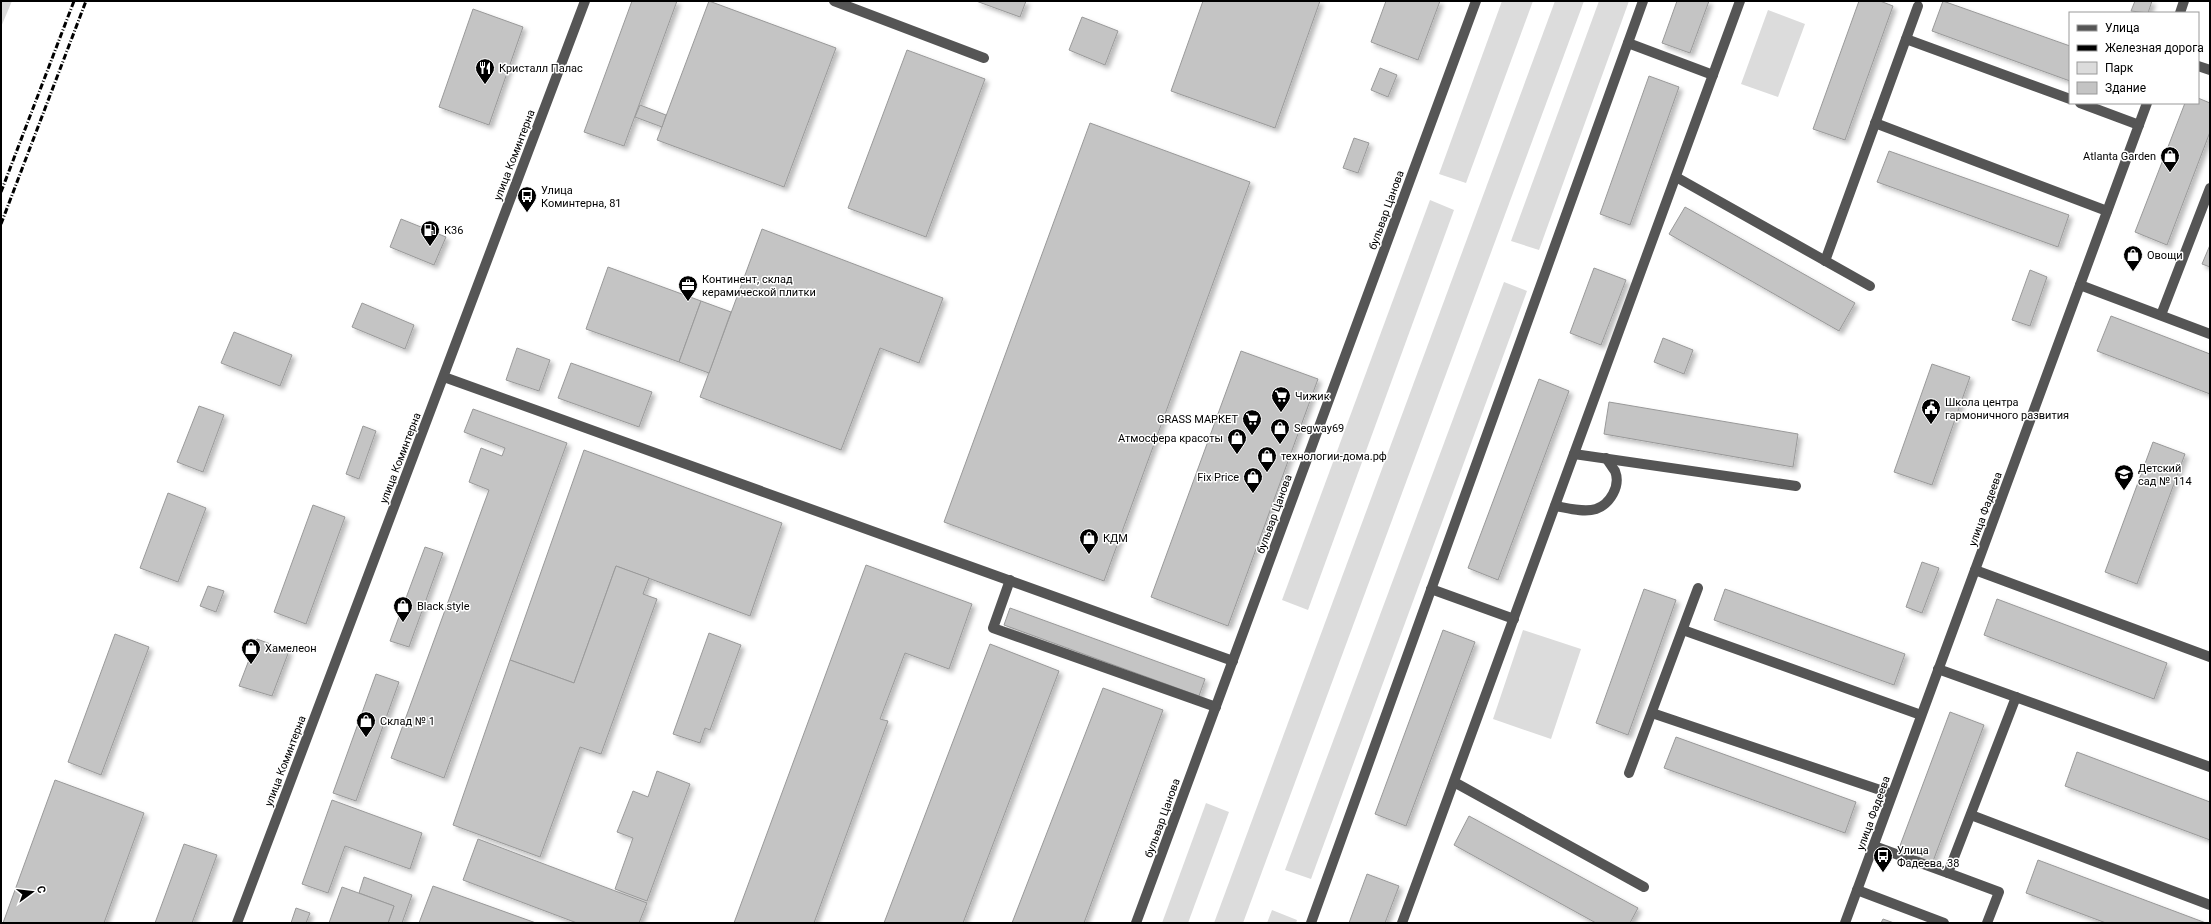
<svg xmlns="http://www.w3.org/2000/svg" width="2211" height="924" font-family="Roboto,sans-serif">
  <defs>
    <filter id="shadow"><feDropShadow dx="3.5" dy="3.5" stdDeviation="2" flood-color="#0004"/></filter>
  </defs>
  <rect width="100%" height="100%" fill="#fff"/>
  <g fill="#dcdcdc">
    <path d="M1 1H12L1 27Z"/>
    <path d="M1502 1H1533L1466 183 1439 174Z"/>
    <path d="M1555 1H1584L1243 923H1214Z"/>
    <path d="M1599 1H1629L1539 250 1511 241Z"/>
    <path d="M1768 10 1805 24 1778 97 1741 84Z"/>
    <path d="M1430 200 1454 210 1308 610 1282 600Z"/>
    <path d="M1504 282 1527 291 1311 879 1285 870Z"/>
    <path d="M1523 630 1581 649 1551 739 1493 719Z"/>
    <path d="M1206 803 1229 812 1188 923H1162Z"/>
    <path d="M1272 910 1297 920 1296 923H1267Z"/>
  </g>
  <g fill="#c4c4c4" stroke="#999" filter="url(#shadow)">
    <path d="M632 1H677L624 146 584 132Z"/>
    <path d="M709 1 836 48 784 187 657 140Z"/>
    <path d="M976 1H1026L1020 17Z"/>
    <path d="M1203 1H1320L1275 128 1171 91Z"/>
    <path d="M1386 1H1440L1418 60 1371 42Z"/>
    <path d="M1677 1H1709L1690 53 1662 43Z"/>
    <path d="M1859 1H1880L1893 6 1845 140 1813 129Z"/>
    <path d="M1943 1 2070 46V81L1932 31Z"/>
    <path d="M2135 1H2152L2148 13 2131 11Z"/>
    <path d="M473 9 523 27 489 125 439 107Z"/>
    <path d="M1082 17 1118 31 1105 65 1069 50Z"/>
    <path d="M907 50 985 79 926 237 848 208Z"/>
    <path d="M1380 68 1397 75 1388 97 1371 90Z"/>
    <path d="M1649 76 1679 87 1630 225 1600 214Z"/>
    <path d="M2198 98 2210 103V132L2167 245 2135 232 2185 103H2198Z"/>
    <path d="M640 105 666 115 662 127 635 117Z"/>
    <path d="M1090 123 1250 182 1104 581 944 522Z"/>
    <path d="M1354 138 1369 143 1358 173 1343 168Z"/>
    <path d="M1889 151 2069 215 2058 247 1877 182Z"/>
    <path d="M1685 207 1855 303 1839 331 1669 234Z"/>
    <path d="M401 219 446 237 434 265 390 247Z"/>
    <path d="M762 229 943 298 919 363 880 348 841 450 700 397Z"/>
    <path d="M2210 245V267L2202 264Z"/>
    <path d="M608 267 701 301 679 362 586 329Z"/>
    <path d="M1594 268 1626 280 1601 345 1570 333Z"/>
    <path d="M2030 270 2047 277 2030 326 2012 320Z"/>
    <path d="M701 301 731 312 709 373 679 362Z"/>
    <path d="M362 303 414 325 405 349 352 327Z"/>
    <path d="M2111 316 2210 354V394L2097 351Z"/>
    <path d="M234 332 292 355 280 386 221 363Z"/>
    <path d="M1663 338 1693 350 1684 374 1654 362Z"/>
    <path d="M517 348 550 360 539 391 506 380Z"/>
    <path d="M1241 351 1318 379 1228 626 1151 597Z"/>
    <path d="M571 363 652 392 639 427 558 398Z"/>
    <path d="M1932 364 1970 377 1932 485 1894 472Z"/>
    <path d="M1539 379 1569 391 1498 580 1468 568Z"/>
    <path d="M1609 402 1798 434 1793 467 1604 434Z"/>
    <path d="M199 406 224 415 203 472 177 462Z"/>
    <path d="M473 409 567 443 444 778 391 758 489 490 469 482 481 448 502 456 505 448 464 432Z"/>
    <path d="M363 426 376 431 359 479 346 474Z"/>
    <path d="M2153 442 2185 454 2137 584 2105 572Z"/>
    <path d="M584 450 782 523 750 616 616 566 574 683 510 660Z"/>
    <path d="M168 493 206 508 178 582 140 568Z"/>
    <path d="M313 505 345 517 306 624 274 612Z"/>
    <path d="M425 547 443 553 409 647 390 641Z"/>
    <path d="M1922 562 1939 568 1922 613 1906 607Z"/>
    <path d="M866 565 972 604 949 669 905 653 880 719 888 721 814 923H734Z"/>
    <path d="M616 566 649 578 643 594 657 599 601 754 580 747 540 857 453 825 510 660 574 683Z"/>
    <path d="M208 586 224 591 216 612 200 606Z"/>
    <path d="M1644 589 1676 600 1628 735 1596 723Z"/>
    <path d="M1725 589 1905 654 1894 685 1714 620Z"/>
    <path d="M1997 599 2167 663 2154 699 1984 635Z"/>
    <path d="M1010 608 1205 679 1199 696 1004 625Z"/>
    <path d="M1443 630 1475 642 1406 826 1375 814Z"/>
    <path d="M709 633 741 645 710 730 705 728 700 743 673 734Z"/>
    <path d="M115 634 149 647 101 775 68 762Z"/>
    <path d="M257 639 289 651 272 696 239 686Z"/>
    <path d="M990 644 1059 671 963 923H884Z"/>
    <path d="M376 674 399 682 356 801 333 793Z"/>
    <path d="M1103 688 1163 710 1084 923H1012Z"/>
    <path d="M1950 712 1984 725 1932 864 1898 851Z"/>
    <path d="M1676 737 1856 802 1845 833 1664 768Z"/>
    <path d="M2077 752 2210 802V840L2065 786Z"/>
    <path d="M657 771 690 784 647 901 615 889 633 838 617 832 633 791 648 797Z"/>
    <path d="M55 780 144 813 104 923H3Z"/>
    <path d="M332 800 422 833 410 869 345 846 328 893 302 884Z"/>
    <path d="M1469 816 1638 908 1630 923H1596L1454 845Z"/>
    <path d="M478 839 647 903 639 923H577L463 880Z"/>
    <path d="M184 844 217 855 192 923H155Z"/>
    <path d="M2038 860 2206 923H2106L2026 893Z"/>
    <path d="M1367 874 1399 886 1385 923H1349Z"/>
    <path d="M364 877 412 895 402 923H388L394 906 359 893Z"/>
    <path d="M433 886 536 923H419Z"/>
    <path d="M342 887 394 906 388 923H329Z"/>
    <path d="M296 908 310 913 306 923H291Z"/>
    <path d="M1883 919 1894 923H1881Z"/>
  </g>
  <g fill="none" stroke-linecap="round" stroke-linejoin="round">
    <g stroke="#555" stroke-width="10">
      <path d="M834 1 984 58"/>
      <path d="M2180 13 2184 1"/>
      <path d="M1906 39 2070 99"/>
      <path d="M1628 43 1713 75"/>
      <path d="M2198 66 2210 70"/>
      <path d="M2080 103 2139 125"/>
      <path d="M1875 123 2107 211"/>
      <path d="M1676 177 1870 286"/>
      <path d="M1825 261 1918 6"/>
      <path d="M2080 285 2210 334"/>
      <path d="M2161 315 2210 188"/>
      <path d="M444 377 1233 661"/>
      <path d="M1574 454 1796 486"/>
      <path d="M1555 506C1567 508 1584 513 1596 509 1610 504 1621 486 1615 471 1612 467 1609 462 1606 458"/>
      <path d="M1975 570 2210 657"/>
      <path d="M1010 580 993 628 1216 707"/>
      <path d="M1431 589 1514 619"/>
      <path d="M1683 630 1921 715"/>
      <path d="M1938 669 2210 767"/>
      <path d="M1652 713 1892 794"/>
      <path d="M1629 773 1698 588"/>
      <path d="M1454 782 1644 887"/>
      <path d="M1971 815 2210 905"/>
      <path d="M1874 846 1948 873"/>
      <path d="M1857 890 1944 923"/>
      <path d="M237 923 585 1"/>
      <path d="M1136 923 1476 1"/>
      <path d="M1311 923 1643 1"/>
      <path d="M1402 923 1740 1"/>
      <path d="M1845 923 2147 103"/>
      <path d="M1987 923 1999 892 1948 873 2016 697"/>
    </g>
    <g stroke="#000" stroke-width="3" stroke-dasharray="6 2 1 2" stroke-linecap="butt">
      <path d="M1 192 74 1"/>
      <path d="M1 224 86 1"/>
    </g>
  </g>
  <defs>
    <symbol id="restaurant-pin" viewBox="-11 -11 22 30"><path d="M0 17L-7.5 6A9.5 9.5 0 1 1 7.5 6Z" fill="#000" stroke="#fff"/><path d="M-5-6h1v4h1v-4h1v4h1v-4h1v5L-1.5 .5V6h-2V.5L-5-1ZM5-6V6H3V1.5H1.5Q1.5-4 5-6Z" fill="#fff"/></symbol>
    <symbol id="shop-pin" viewBox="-11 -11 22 30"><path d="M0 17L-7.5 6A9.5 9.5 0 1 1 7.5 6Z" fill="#000" stroke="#fff"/><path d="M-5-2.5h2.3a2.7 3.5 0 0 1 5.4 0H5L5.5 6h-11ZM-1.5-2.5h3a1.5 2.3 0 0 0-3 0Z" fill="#fff"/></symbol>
    <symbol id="bus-pin" viewBox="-11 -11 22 30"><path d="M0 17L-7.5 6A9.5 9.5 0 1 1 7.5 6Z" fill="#000" stroke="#fff"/><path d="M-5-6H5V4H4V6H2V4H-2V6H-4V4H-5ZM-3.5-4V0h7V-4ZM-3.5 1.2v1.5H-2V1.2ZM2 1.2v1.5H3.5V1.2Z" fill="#fff"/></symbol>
    <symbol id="fuel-pin" viewBox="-11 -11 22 30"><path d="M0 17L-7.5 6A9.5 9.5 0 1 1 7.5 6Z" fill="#000" stroke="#fff"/><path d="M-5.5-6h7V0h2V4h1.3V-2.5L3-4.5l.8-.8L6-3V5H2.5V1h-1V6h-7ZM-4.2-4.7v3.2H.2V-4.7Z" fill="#fff"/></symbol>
    <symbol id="office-pin" viewBox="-11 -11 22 30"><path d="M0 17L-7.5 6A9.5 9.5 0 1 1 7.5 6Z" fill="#000" stroke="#fff"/><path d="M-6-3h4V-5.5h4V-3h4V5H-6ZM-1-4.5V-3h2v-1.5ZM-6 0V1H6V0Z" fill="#fff"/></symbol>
    <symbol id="supermarket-pin" viewBox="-11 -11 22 30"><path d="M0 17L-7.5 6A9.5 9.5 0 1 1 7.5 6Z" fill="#000" stroke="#fff"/><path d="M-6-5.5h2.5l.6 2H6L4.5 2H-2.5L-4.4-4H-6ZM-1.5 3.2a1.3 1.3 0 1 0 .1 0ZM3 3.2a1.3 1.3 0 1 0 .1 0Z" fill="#fff"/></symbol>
    <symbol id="civic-pin" viewBox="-11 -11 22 30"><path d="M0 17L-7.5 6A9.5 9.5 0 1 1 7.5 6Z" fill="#000" stroke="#fff"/><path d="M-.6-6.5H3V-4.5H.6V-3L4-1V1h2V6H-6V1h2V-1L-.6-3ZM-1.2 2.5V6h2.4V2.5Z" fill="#fff"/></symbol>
    <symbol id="school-pin" viewBox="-11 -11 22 30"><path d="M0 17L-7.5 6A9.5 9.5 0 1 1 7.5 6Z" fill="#000" stroke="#fff"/><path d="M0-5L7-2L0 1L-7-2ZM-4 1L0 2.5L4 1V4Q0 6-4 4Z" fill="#fff"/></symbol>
  </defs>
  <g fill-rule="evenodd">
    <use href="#restaurant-pin" x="474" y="57" width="22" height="30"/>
    <use href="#shop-pin" x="2159" y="145" width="22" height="30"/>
    <use href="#bus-pin" x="516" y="185" width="22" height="30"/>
    <use href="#fuel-pin" x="419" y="219" width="22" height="30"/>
    <use href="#shop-pin" x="2122" y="244" width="22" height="30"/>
    <use href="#office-pin" x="677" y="274" width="22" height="30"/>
    <use href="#supermarket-pin" x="1270" y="385" width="22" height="30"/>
    <use href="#civic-pin" x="1920" y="397" width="22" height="30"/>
    <use href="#supermarket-pin" x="1241" y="408" width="22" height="30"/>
    <use href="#shop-pin" x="1269" y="417" width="22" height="30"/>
    <use href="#shop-pin" x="1226" y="427" width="22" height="30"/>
    <use href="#shop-pin" x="1256" y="445" width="22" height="30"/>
    <use href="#school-pin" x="2113" y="463" width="22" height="30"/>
    <use href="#shop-pin" x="1242" y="466" width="22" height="30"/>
    <use href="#shop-pin" x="1078" y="527" width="22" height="30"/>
    <use href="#shop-pin" x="392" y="595" width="22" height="30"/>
    <use href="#shop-pin" x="240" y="637" width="22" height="30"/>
    <use href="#shop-pin" x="355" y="710" width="22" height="30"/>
    <use href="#bus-pin" x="1872" y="845" width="22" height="30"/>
  </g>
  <g text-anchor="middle" stroke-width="3" stroke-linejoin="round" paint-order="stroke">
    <g font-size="11" fill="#000" stroke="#fff" text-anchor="start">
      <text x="499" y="72">Кристалл Палас</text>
      <text x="2156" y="160" text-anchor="end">Atlanta Garden</text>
      <text x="541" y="194">Улица<tspan x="541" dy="13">Коминтерна, 81</tspan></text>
      <text x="444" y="234">К36</text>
      <text x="2147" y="259">Овощи</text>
      <text x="702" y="283">Континент, склад<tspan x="702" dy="13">керамической плитки</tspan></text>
      <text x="1295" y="400">Чижик</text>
      <text x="1945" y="406">Школа центра<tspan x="1945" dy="13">гармоничного развития</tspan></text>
      <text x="1238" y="423" text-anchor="end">GRASS МАРКЕТ</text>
      <text x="1294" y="432">Segway69</text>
      <text x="1223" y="442" text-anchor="end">Атмосфера красоты</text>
      <text x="1281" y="460">технологии-дома.рф</text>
      <text x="2138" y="472">Детский<tspan x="2138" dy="13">сад № 114</tspan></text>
      <text x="1239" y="481" text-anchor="end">Fix Price</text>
      <text x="1103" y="542">КДМ</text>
      <text x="417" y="610">Black style</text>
      <text x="265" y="652">Хамелеон</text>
      <text x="380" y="725">Склад № 1</text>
      <text x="1897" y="854">Улица<tspan x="1897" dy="13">Фадеева, 38</tspan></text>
    </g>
    <g font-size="11" fill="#000" stroke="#fff">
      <text transform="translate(514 155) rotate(-69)" y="4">улица Коминтерна</text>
      <text transform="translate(1386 210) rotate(-70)" y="4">бульвар Цанова</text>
      <text transform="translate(400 458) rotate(-69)" y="4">улица Коминтерна</text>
      <text transform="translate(1985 509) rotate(-70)" y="4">улица Фадеева</text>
      <text transform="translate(1274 514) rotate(-70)" y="4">бульвар Цанова</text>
      <text transform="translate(285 761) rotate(-69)" y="4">улица Коминтерна</text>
      <text transform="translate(1873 813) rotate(-70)" y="4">улица Фадеева</text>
      <text transform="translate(1162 818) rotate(-70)" y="4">бульвар Цанова</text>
    </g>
  </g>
  <rect width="2211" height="924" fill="none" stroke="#000000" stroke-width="4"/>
  <rect x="2069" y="12" width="130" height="92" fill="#ffffff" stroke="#999999"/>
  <rect x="2077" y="25" width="20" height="6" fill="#555555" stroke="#999999"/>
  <text x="2105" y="32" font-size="12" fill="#000000">Улица</text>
  <rect x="2077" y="45" width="20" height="6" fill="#000000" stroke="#999999"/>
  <text x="2105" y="52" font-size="12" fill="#000000">Железная дорога</text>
  <rect x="2077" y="62" width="20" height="12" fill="#dcdcdc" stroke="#999999"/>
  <text x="2105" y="72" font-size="12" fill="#000000">Парк</text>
  <rect x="2077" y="82" width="20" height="12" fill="#c4c4c4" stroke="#999999"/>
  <text x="2105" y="92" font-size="12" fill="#000000">Здание</text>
  <g transform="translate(32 892) rotate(75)" stroke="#ffffff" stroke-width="3" paint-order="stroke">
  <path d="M0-3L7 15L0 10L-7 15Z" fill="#000000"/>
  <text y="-6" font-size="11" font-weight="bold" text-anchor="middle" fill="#000000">С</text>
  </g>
</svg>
